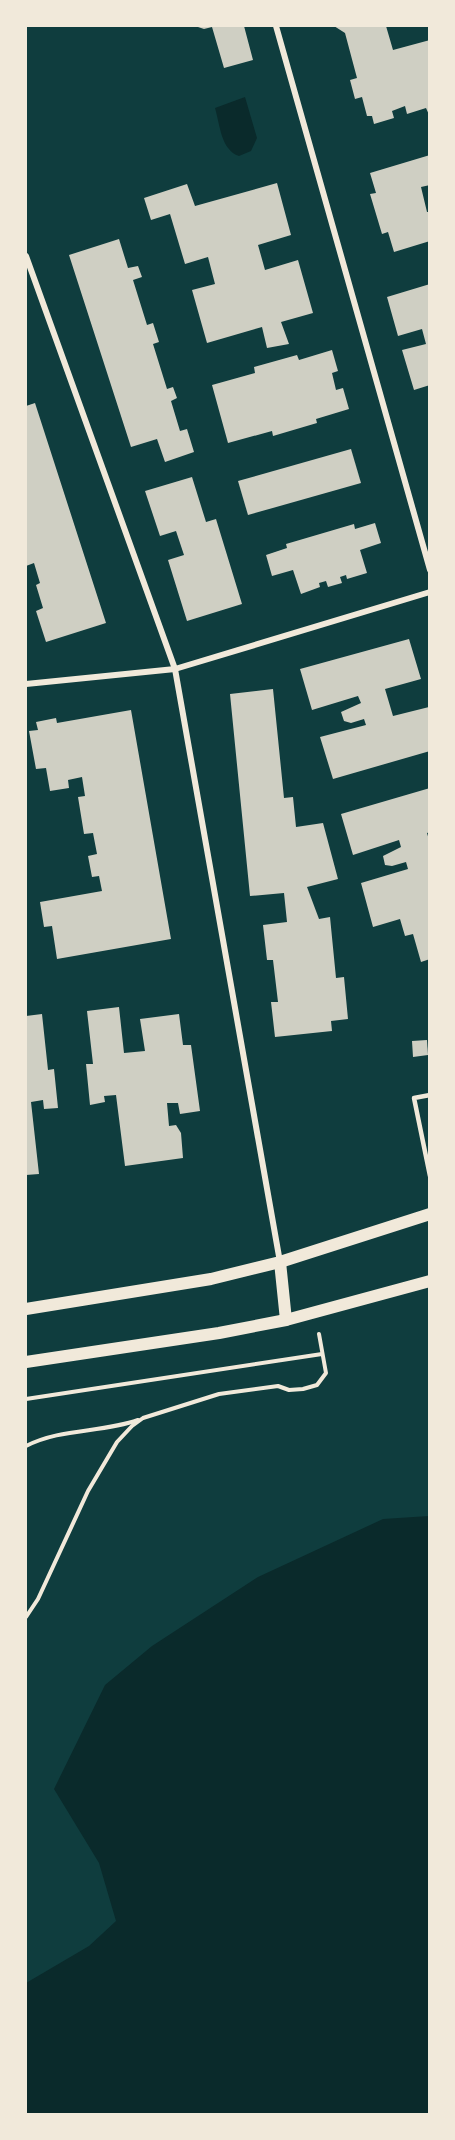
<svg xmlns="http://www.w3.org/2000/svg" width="455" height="2140" font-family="Mulish,sans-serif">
  <rect width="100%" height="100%" fill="#0f3d3e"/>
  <g fill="#0a2a2b">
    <path d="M245 97 257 138 251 151 239 156C221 150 220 125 215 108Z"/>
    <path d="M429 1516V2114H26V1983L89 1946 116 1921 99 1863 54 1789 105 1685 152 1646 258 1577 383 1519Z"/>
  </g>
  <g fill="#cfcfc3">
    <path d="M195 26H244L253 60 224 68 212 27 204 29Z"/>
    <path d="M334 26H386L393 50 430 40V117L426 108 407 114 405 106 392 111 394 118 374 124 372 116H367L362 97 355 99 350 80 357 78 345 33Z"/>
    <path d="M430 155V185L421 187 427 212H430V241L394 252 388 232 382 234 370 194 376 193 370 173Z"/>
    <path d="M277 183 291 235 258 245 265 270 298 260 313 313 281 322 289 344 267 348 262 327 207 343 192 290 215 284 208 257 185 264 170 214 151 220 144 198 187 184 195 206Z"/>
    <path d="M119 239 128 268 138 266 142 277 133 280 147 325 153 323 159 342 153 344 167 389 173 387 177 398 171 401 180 431 187 429 194 452 165 462 157 439 131 447 69 255Z"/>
    <path d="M430 284V385L414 390 402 350 426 344 422 329 398 336 387 297Z"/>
    <path d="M332 350 338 371 332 373 336 390 343 388 349 409 316 419 317 423 273 436 272 431 228 443 212 385 255 373 254 367 297 355 299 360Z"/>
    <path d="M35 403 106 623 46 642 36 611 43 608 36 585 40 583 34 563 26 566V406Z"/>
    <path d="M351 449 361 483 248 515 238 481Z"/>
    <path d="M192 477 206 522 216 519 242 604 187 621 168 560 184 555 176 531 160 536 145 491Z"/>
    <path d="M375 523 381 543 360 550 367 573 347 579 346 575 340 577 342 583 328 587 326 581 319 583 320 587 301 594 293 570 272 576 266 555 287 548 286 544 354 524 355 529Z"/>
    <path d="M409 639 421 679 385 689 393 716 429 707 430 751 333 779 320 737 366 725 364 719 351 723 344 721 341 712 361 703 358 696 312 710 300 669Z"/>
    <path d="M273 689 284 798 293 797 296 827 323 823 338 879 307 887 319 919 330 917 336 978 344 977 348 1019 331 1021 332 1031 275 1037 271 1002H278L273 960H267L263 925 287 922 284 893 250 896 230 694Z"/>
    <path d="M131 710 171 939 57 959 52 926 44 927 40 902 102 891 99 876 92 877 88 856 97 854 93 833 84 834 78 797 85 796 82 777 68 780 69 788 50 791 46 768 36 769 29 731 38 730 36 722 56 718 57 723Z"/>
    <path d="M430 788V832L427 833 430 843V959L421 962 413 934 405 936 400 919 373 927 361 883 408 869 406 862 392 866 385 865 383 856 401 847 399 840 353 855 341 814Z"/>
    <path d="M119 1007 124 1053 145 1051 140 1019 179 1014 183 1045H191L200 1111 180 1114 178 1103H167L169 1126 176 1125 181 1133 183 1158 125 1166 116 1095 104 1096 105 1102 90 1105 86 1064H93L87 1011Z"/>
    <path d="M42 1014 48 1070 54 1069 58 1108 44 1109 43 1100 31 1102 39 1174 26 1175V1016Z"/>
    <path d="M427 1040 428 1055 413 1057 412 1041Z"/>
  </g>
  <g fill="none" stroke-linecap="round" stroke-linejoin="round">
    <g stroke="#f1e9da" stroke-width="4">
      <path d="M26 1399 322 1354"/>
      <path d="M26 1446C61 1428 101 1433 138 1420"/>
      <path d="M26 1617 38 1599 88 1491 117 1442 132 1426 143 1418 219 1394 278 1386 289 1390 303 1389 317 1385 326 1373 319 1334"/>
    </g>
    <path stroke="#f1e9da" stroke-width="4.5" d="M430 1095 414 1098 430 1176"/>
    <g stroke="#f1e9da" stroke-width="6">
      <path d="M276 26 430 570"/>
      <path d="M26 256 175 669 280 1262"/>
      <path d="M26 684 175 669 430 592"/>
    </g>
    <g stroke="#f1e9da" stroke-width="12">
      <path d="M280 1262 286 1320"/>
      <path d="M26 1309 211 1279 280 1262 430 1214"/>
      <path d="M26 1362 219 1333 286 1320 430 1281"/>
    </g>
  </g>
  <rect width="455" height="2140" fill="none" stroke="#f1e9da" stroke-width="54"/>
</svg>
